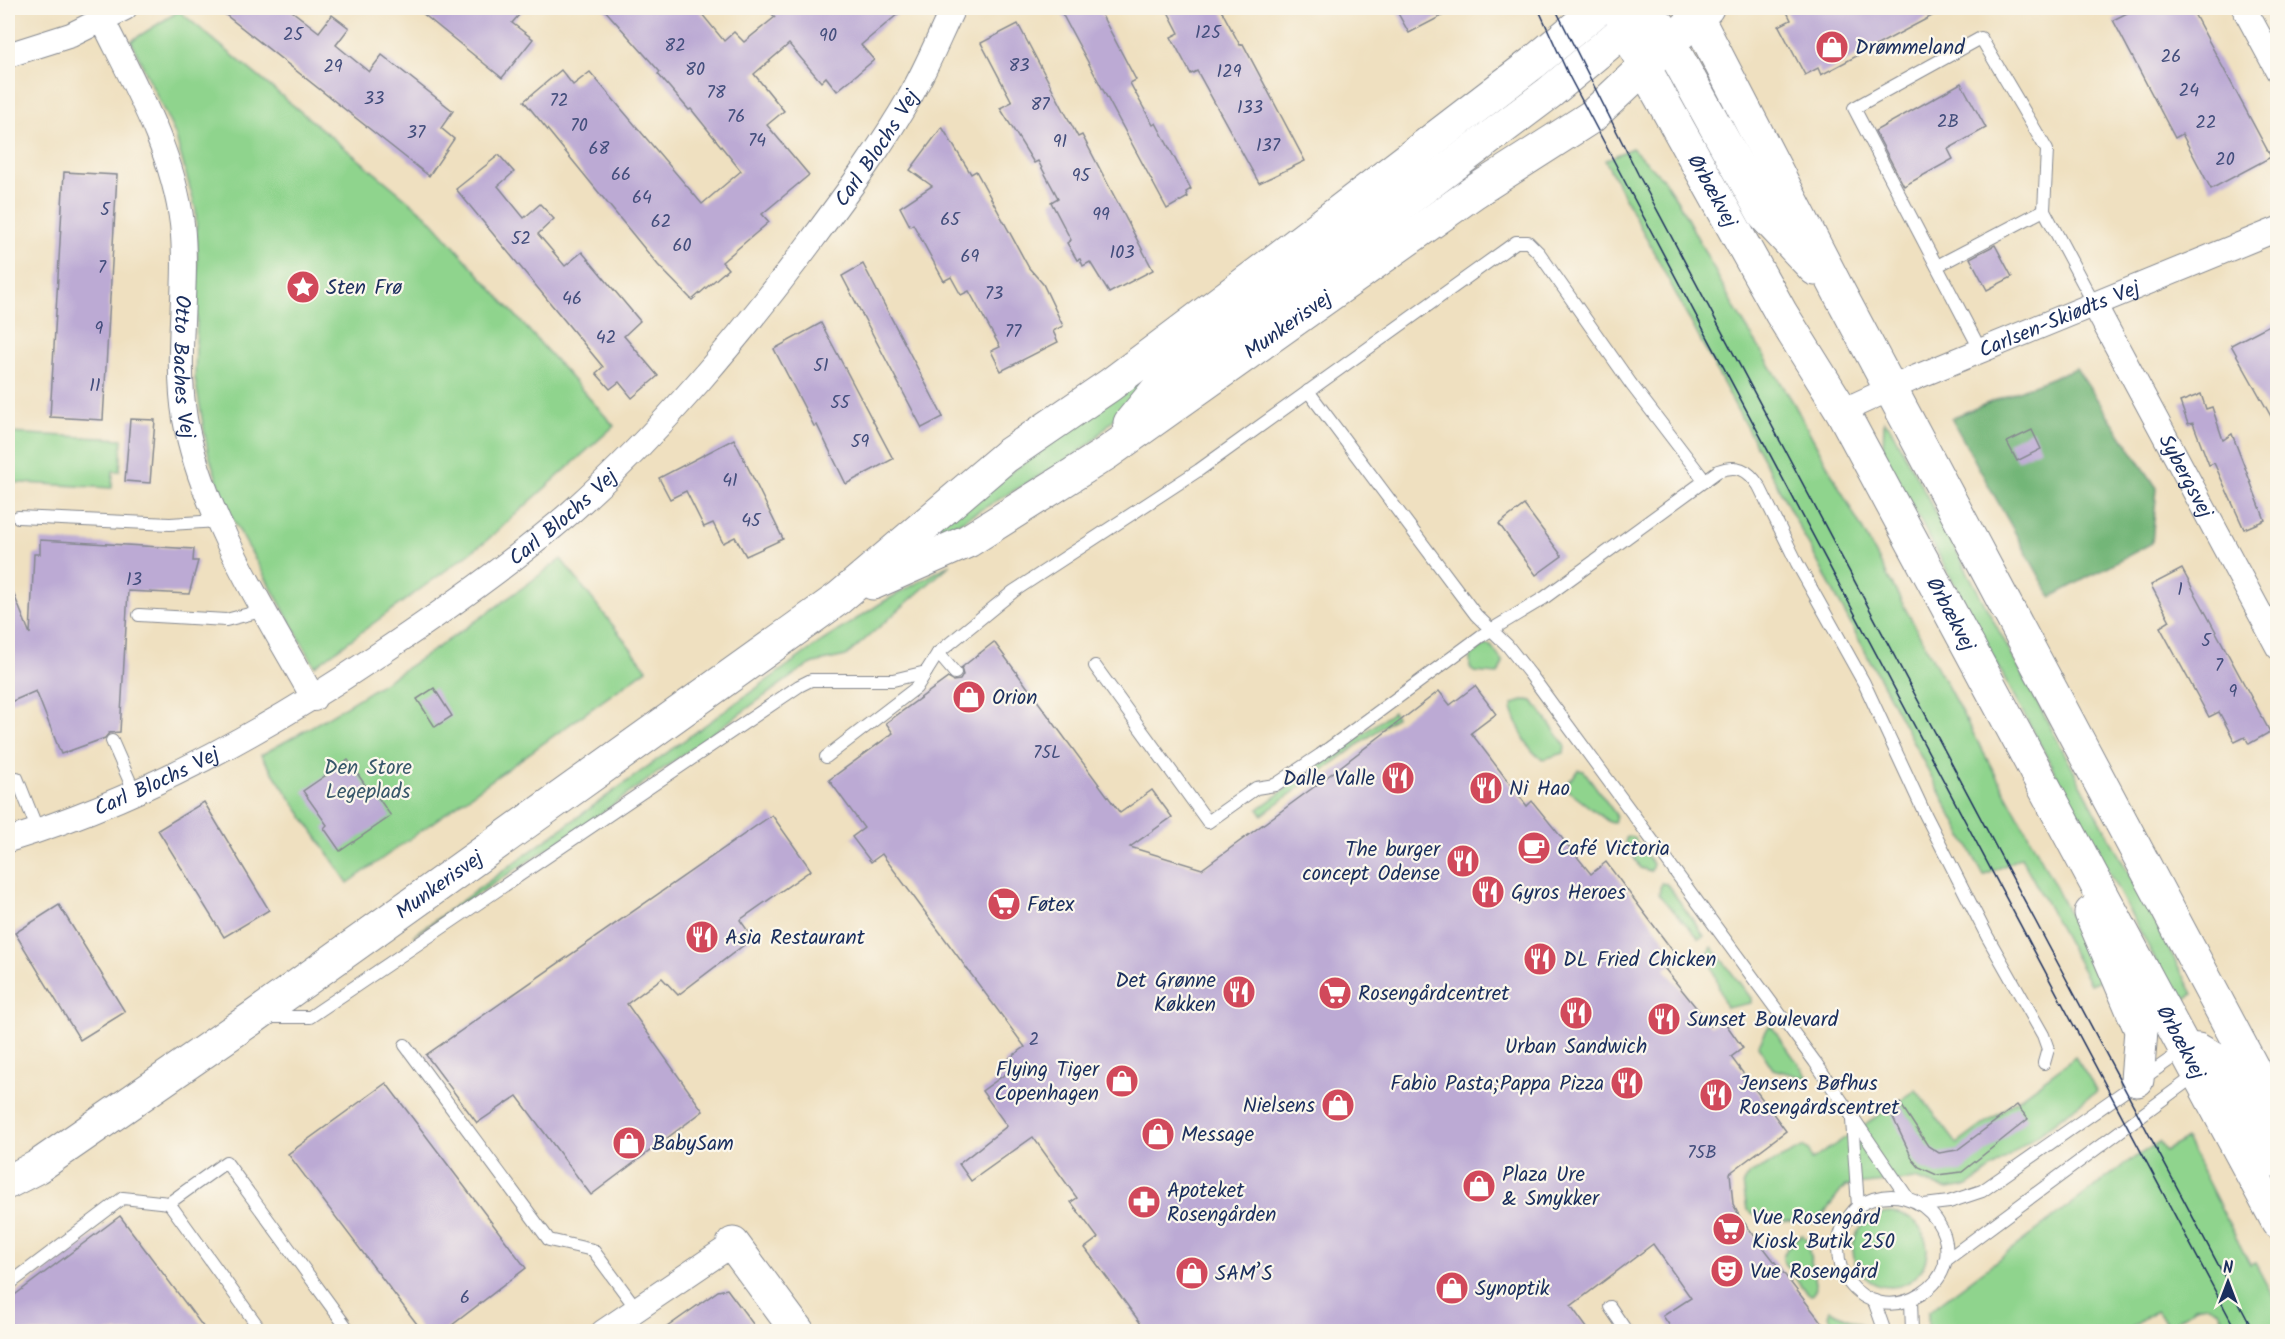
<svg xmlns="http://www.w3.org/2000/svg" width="2285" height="1339" font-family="Kalam,sans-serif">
  <rect width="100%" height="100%" fill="#fbf7ec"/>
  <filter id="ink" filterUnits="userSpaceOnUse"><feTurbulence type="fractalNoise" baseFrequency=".0167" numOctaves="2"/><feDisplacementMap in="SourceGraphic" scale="12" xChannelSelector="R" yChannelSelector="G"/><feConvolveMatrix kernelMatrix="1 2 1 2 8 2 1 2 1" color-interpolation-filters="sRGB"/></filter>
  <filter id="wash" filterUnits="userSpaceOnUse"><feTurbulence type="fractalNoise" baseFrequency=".008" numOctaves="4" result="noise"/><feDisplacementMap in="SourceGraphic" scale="24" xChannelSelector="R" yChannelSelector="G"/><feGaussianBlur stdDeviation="1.35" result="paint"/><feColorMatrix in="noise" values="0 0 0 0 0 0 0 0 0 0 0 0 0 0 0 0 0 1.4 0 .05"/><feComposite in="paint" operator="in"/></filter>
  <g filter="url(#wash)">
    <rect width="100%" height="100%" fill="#efe0c0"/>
    <g fill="#8fd48d" stroke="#558276" stroke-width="1.5">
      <path d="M179 11 427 216 614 426 486 541 315 666 226 507 208 452 195 378 198 281 196 210 175 134 131 41Z"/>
      <path d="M1632 148 1663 179 1679 203 1735 309 1793 402 2043 862 2102 979 2090 984 2021 857 1984 876 1605 160Z"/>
      <path d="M1171 358 1092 442 1072 457 922 544 918 538Z"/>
      <path d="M1884 421 1890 427 2193 994 2178 1002 1883 451Z"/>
      <path d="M8 433 122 439 120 471H113L112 488 8 482Z"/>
      <path d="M561 559 647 669 348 883 261 755C366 698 466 631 561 559Z"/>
      <path d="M951 564 846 656 814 663 802 669 592 820 413 936 819 643 883 602Z"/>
      <path d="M1486 645 1491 646 1503 662 1498 674 1474 672 1470 668V656Z"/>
      <path d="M1526 700 1533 701 1565 745 1564 753 1544 759C1528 755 1517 723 1512 709L1513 704Z"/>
      <path d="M1393 712 1396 717 1262 815 1258 809Z"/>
      <path d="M1579 770 1584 771 1616 815 1614 823 1609 822 1567 790V783Z"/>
      <path d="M1627 836 1633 837 1653 864 1651 871 1640 868 1625 842Z"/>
      <path d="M1661 883 1667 884 1704 936 1699 938 1659 895Z"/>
      <path d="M1712 947 1751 998V1003L1726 1008 1708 954Z"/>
      <path d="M1769 1026 1772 1027 1809 1079 1773 1069 1758 1046Z"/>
      <path d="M2075 1057 2097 1091 1968 1186 1947 1189 1915 1179 1845 1186 1816 1224 1808 1218C1800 1226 1756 1218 1747 1210L1743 1183 1749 1174 1804 1147 1809 1150 1812 1160 1916 1090 1957 1144Z"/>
      <path d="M2186 1139 2250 1265 2255 1263 2277 1304V1331H2229L2219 1311 2206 1305 2195 1307 2169 1326 2156 1310 2127 1331H1928V1312L2129 1161 2159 1142 2165 1151Z"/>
      <circle cx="1890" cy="1250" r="37"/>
      <path d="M1802 1235 1807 1240 1816 1288 1812 1295 1807 1294 1783 1260C1783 1251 1794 1238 1802 1235Z"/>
      <path d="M1830 1310 1865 1326 1870 1331H1840L1828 1316Z"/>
    </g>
    <path fill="#73b678" stroke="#47726b" stroke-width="1.5" d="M2076 368 2157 488 2152 543 2051 597 1951 418Z"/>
    <g id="blocks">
      <g fill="#bcaad4">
        <path d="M217 8H288L319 32 332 15 349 28 336 45 369 72 382 55 453 111 441 128 454 139 429 176Z"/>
        <path d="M416 8H525L512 23 533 39 502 78Z"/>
        <path d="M603 8H697L724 41 734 32 744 42 775 17 766 8H905L861 45 874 60 837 91 826 77 821 82 789 44 754 74 784 111 767 125 809 175 762 214 769 222 722 262 728 269 692 300 658 265 524 101 561 70 573 85 590 72 702 204 741 171 691 109 689 110 658 74 660 72Z"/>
        <path d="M1059 8H1098L1136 80 1130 83 1153 125 1156 123 1191 189 1186 192 1188 197 1167 209Z"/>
        <path d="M1166 8H1220L1240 45 1243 44 1305 161 1259 183 1197 71 1191 74 1171 37 1179 33Z"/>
        <path d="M1395 8H1457L1409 33Z"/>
        <path d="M1785 8H1947L1821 75 1818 68 1805 75 1779 26 1791 20Z"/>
        <path d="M2137 8H2191L2271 157 2211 189 2182 134 2175 138 2113 20Z"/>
        <path d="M1018 24 1078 137 1082 135 1153 270 1109 293 1090 262 1083 266 1080 259 1077 260 1067 243 1071 240 1051 202 1058 198 1038 161 1034 163 1000 108 1012 102 981 43Z"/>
        <path d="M1961 83 1986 128 1948 149 1953 159 1904 186 1875 131Z"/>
        <path d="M942 127 971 174 976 171 1029 268 1043 284 1063 326 1053 331 1058 342 1001 371 991 351 1000 347 969 291 961 295 951 277 944 281 913 224 910 226 900 207 932 186 910 170Z"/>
        <path d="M499 155 514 172 498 186 524 218 540 204 554 219 538 234 565 266 582 252 640 321 624 336 658 376 632 398 619 382 610 389 596 373 603 367 456 189Z"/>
        <path d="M64 172 117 175 103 420 50 417Z"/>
        <path d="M1995 245 2012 277 1987 290 1970 258Z"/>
        <path d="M863 264 943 417 922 428 842 276Z"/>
        <path d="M2277 321V427L2231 345Z"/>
        <path d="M821 323 893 459 846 484 817 425 814 426 774 349Z"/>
        <path d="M2201 394 2206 409 2212 407 2223 440 2232 434 2265 520 2244 529 2214 463 2209 465 2193 423 2188 424 2180 402Z"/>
        <path d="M130 419 155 420 150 483 125 481Z"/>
        <path d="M2032 430 2041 449 2017 461 2007 442Z"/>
        <path d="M734 439 783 539 746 556 735 537 723 543 713 523 704 527 686 491 670 499 659 478Z"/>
        <path d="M1524 505 1562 556 1536 575 1499 524Z"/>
        <path d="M40 540 194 549 193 561H198L189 594 128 591 120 732 109 733 105 738 61 754 36 691 8 703V580L30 634 34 554H40Z"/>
        <path d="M2182 569 2270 732 2249 744 2245 737 2235 742 2219 712 2209 717 2160 627 2170 621 2151 585Z"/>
        <path d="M994 642 1120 813 1152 790 1172 817 1130 847 1202 869 1314 787 1439 691 1450 705 1475 686 1496 714 1471 733 1527 806 1532 801 1591 874 1606 862 1679 959 1665 969 1711 1026 1723 1020 1743 1048 1731 1057 1786 1131 1730 1173 1733 1204 1740 1217 1829 1332H1674L1663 1316 1691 1298 1653 1244 1571 1306 1590 1332H1147L1085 1248 1098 1238 1071 1202 1077 1198 1033 1137 971 1181 959 1164 1007 1126 982 1091 1011 1070 1004 1062 1025 1047 882 854 871 862 852 837 864 828 829 780 893 733 886 723 948 678 953 681 960 680 963 675 961 668Z"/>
        <path d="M434 688 452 716 435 727 417 699Z"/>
        <path d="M348 760 372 795 375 793 391 816 340 851 324 828 327 825 303 791Z"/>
        <path d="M204 802 269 910 224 937 158 830Z"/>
        <path d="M772 815 811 870 740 920 753 938 678 995 662 978 627 1004 703 1111 591 1195 517 1096 477 1123 426 1055Z"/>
        <path d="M59 905 125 1012 80 1040 15 933Z"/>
        <path d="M386 1083 526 1268 443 1332H423L288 1154Z"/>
        <path d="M1900 1103 1928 1146 1939 1153 1957 1150 2017 1105 2028 1119 1962 1172 1937 1175 1919 1167 1913 1160 1889 1109Z"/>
        <path d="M120 1216 207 1332H16L8 1320V1300Z"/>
        <path d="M727 1289 759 1332H660L718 1291Z"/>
      </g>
    </g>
  </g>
  <g filter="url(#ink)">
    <use href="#blocks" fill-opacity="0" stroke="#85888f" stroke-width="1.5"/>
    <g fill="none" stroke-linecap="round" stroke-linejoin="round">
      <defs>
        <g id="lane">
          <path d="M1937 266 2044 210"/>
          <path d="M1981 351 1854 108 1981 38 2047 150 2044 210 2094 304"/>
          <path d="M1308 391 1476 615 1507 645 1530 674 1815 1062 1907 1197"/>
          <path d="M18 517 170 524 218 521"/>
          <path d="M139 615 226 620 265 610"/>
          <path d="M938 653 955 673"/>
          <path d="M1095 666 1208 822 1256 788 1275 785 1320 755 1481 636 1544 598 1718 471C1737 464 1748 469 1759 486L1797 563 1864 683 1924 812 1987 936 2043 1035 2048 1049 2044 1063"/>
          <path d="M112 741 134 791"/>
          <path d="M826 757 916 688 938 653 1014 591 1199 470 1516 242H1528L1539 253 1631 384 1705 481"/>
          <path d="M17 778 38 831"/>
          <path d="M268 1017H310L799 686 811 680H893L926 672"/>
          <path d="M405 1045 549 1240 593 1250 636 1308"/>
          <path d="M1852 1120 1858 1206C1807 1257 1864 1330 1921 1294 1981 1257 1925 1166 1858 1206"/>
          <path d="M1924 1205 1949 1202 1982 1191 2185 1049"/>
          <path d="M1945 1261 2197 1074"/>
          <path d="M8 1285 123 1198 169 1203"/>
          <path d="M1911 1300 1912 1332"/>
          <path d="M1874 1301 1885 1332"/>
          <path d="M1610 1307 1627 1332"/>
          <path d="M262 1332 169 1203 226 1162 350 1332"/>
        </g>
        <g id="street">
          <path d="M2244 8 2278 71"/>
          <path id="s1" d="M103 21C135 86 173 151 182 224 189 288 174 354 185 419 202 514 267 615 314 699"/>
          <path d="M8 55 71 35 125 8"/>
          <path id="s2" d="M2094 304 2278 647"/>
          <path id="s3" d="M1842 411 1914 378 2278 229"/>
          <path id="s4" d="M8 840C140 800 264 732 378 655 444 611 511 564 571 512 662 431 740 337 812 240 847 193 882 146 911 95 927 67 939 37 953 8"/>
          <path d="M603 1332 733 1244"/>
        </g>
        <g id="secondary">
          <path id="s5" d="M1618 8 1645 69 1781 313 1842 411 2278 1222"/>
          <path d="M1692 8 1840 294 2278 1116"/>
          <path d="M1660 26 1765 216 1815 269"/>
          <path d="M1130 423 1162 384 1549 93 1628 27 1644 8"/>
          <path id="s6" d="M873 583 968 541 1107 453 1474 192 1591 117 1707 8"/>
          <path d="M2091 913 2141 1030 2137 1080"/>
          <path d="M2185 1049 2198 1050 2217 1061 2278 1161"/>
          <path id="s7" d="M8 1182 37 1167 254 1017 839 598 1006 456 1110 385 1263 270 1533 63 1599 8"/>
          <path d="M733 1244 798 1332"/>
        </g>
      </defs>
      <use href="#lane" stroke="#85888f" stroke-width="14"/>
      <use href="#street" stroke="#85888f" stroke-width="26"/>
      <use href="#secondary" stroke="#85888f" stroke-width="35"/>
      <use href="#lane" stroke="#fff" stroke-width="12"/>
      <use href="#street" stroke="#fff" stroke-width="24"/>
      <use href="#secondary" stroke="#fff" stroke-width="33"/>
      <g stroke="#1b2f5e" stroke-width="1.5">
        <path d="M1538 8 1569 76 1625 182 2237 1332"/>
        <path d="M1555 8 1638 174 2254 1332"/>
      </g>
    </g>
  </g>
  <defs>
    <symbol id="shop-disc" viewBox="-11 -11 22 22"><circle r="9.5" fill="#d1495b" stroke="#fbf7ec"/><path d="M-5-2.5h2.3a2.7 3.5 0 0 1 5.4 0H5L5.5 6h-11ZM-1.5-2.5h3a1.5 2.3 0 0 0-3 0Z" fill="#fff"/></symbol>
    <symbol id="sight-disc" viewBox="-11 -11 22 22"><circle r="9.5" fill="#d1495b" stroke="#fbf7ec"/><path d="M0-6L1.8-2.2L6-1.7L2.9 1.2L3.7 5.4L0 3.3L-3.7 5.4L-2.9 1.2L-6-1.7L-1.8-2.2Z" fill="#fff"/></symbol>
    <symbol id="restaurant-disc" viewBox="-11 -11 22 22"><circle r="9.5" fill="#d1495b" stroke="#fbf7ec"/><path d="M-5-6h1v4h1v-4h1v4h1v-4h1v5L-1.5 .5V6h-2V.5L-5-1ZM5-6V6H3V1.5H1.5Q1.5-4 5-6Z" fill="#fff"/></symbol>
    <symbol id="cafe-disc" viewBox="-11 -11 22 22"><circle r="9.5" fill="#d1495b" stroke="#fbf7ec"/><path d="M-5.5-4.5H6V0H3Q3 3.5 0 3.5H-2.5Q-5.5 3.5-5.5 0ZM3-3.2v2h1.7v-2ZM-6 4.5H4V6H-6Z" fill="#fff"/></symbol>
    <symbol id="supermarket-disc" viewBox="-11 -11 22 22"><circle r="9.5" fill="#d1495b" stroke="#fbf7ec"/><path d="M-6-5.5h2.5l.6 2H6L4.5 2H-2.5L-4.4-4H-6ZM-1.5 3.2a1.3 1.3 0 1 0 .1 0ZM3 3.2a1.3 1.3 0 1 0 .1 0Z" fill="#fff"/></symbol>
    <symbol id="pharmacy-disc" viewBox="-11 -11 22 22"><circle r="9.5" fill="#d1495b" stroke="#fbf7ec"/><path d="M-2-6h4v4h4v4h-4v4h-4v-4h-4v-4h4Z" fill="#fff"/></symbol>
    <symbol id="theatre-disc" viewBox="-11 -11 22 22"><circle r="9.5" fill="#d1495b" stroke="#fbf7ec"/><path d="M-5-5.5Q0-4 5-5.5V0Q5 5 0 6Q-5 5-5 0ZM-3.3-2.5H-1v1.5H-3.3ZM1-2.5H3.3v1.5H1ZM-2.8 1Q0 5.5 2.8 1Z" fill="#fff"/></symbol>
  </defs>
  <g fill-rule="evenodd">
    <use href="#shop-disc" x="1813" y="28" width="38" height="38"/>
    <use href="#sight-disc" x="284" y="268" width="38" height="38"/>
    <use href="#shop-disc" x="950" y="678" width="38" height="38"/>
    <use href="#restaurant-disc" x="1379" y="759" width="38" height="38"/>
    <use href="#restaurant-disc" x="1467" y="769" width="38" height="38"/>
    <use href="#cafe-disc" x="1515" y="829" width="38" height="38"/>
    <use href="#restaurant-disc" x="1444" y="842" width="38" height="38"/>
    <use href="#restaurant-disc" x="1469" y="873" width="38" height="38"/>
    <use href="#supermarket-disc" x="985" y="885" width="38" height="38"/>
    <use href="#restaurant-disc" x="683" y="918" width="38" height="38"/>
    <use href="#restaurant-disc" x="1521" y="940" width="38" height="38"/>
    <use href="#restaurant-disc" x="1220" y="973" width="38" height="38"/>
    <use href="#supermarket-disc" x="1316" y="974" width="38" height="38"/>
    <use href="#restaurant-disc" x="1557" y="994" width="38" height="38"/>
    <use href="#restaurant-disc" x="1645" y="1000" width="38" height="38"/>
    <use href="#shop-disc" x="1103" y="1062" width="38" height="38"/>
    <use href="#restaurant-disc" x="1608" y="1064" width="38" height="38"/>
    <use href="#restaurant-disc" x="1697" y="1076" width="38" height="38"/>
    <use href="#shop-disc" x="1319" y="1086" width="38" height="38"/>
    <use href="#shop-disc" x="1139" y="1115" width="38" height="38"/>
    <use href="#shop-disc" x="610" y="1124" width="38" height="38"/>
    <use href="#shop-disc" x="1460" y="1167" width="38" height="38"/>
    <use href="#pharmacy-disc" x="1125" y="1183" width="38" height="38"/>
    <use href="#supermarket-disc" x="1710" y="1210" width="38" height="38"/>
    <use href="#theatre-disc" x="1708" y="1252" width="38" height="38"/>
    <use href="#shop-disc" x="1173" y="1254" width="38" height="38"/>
    <use href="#shop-disc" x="1433" y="1269" width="38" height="38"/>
  </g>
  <g text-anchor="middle" stroke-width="4.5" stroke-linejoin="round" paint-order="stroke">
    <g font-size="18" fill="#434e7c">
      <text x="1208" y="38">125</text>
      <text x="293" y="40">25</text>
      <text x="828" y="41">90</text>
      <text x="675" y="51">82</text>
      <text x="2171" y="62">26</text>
      <text x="1019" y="71">83</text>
      <text x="333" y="72">29</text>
      <text x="695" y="75">80</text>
      <text x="1229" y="77">129</text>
      <text x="2189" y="96">24</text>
      <text x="716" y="98">78</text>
      <text x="374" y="104">33</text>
      <text x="559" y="106">72</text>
      <text x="1040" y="110">87</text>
      <text x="1250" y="113">133</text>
      <text x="736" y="122">76</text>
      <text x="1948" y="127">2B</text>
      <text x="2206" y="128">22</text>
      <text x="579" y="131">70</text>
      <text x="416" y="138">37</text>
      <text x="757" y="146">74</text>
      <text x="1060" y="147">91</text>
      <text x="1268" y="151">137</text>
      <text x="599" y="154">68</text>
      <text x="2225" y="165">20</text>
      <text x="621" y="180">66</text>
      <text x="1081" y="181">95</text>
      <text x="642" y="203">64</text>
      <text x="105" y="215">5</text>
      <text x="1101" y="220">99</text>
      <text x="950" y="225">65</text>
      <text x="661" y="227">62</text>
      <text x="521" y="244">52</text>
      <text x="682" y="251">60</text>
      <text x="1122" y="258">103</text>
      <text x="970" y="262">69</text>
      <text x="102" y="273">7</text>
      <text x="994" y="299">73</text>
      <text x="572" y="304">46</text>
      <text x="99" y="334">9</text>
      <text x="1013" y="337">77</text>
      <text x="606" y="343">42</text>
      <text x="821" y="371">51</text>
      <text x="95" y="391">11</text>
      <text x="840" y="408">55</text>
      <text x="860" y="447">59</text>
      <text x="730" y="486">41</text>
      <text x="751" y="526">45</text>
      <text x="134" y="585">13</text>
      <text x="2180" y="595">1</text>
      <text x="2206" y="646">5</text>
      <text x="2219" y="671">7</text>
      <text x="2233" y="697">9</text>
      <text x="1047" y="758">75L</text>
      <text x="1034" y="1045">2</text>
      <text x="1702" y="1158">75B</text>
      <text x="465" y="1303">6</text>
    </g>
    <g font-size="21" fill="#1b2f5e" stroke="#fbf7ec" text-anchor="start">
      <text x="1855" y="54">Drømmeland</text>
      <text x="326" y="294">Sten Frø</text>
      <text x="992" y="704">Orion</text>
      <text x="1375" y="785" text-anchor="end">Dalle Valle</text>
      <text x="1509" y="795">Ni Hao</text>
      <text x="1557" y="855">Café Victoria</text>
      <text x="1440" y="856" text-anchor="end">The burger<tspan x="1440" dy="24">concept Odense</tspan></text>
      <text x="1511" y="899">Gyros Heroes</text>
      <text x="1027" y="911">Føtex</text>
      <text x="725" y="944">Asia Restaurant</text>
      <text x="1563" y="966">DL Fried Chicken</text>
      <text x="1216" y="987" text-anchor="end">Det Grønne<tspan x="1216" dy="24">Køkken</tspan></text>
      <text x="1358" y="1000">Rosengårdcentret</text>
      <text x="1687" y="1026">Sunset Boulevard</text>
      <text x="1576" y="1053" text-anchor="middle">Urban Sandwich</text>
      <text x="1099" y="1076" text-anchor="end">Flying Tiger<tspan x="1099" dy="24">Copenhagen</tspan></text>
      <text x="1604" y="1090" text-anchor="end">Fabio Pasta;Pappa Pizza</text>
      <text x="1739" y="1090">Jensens Bøfhus<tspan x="1739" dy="24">Rosengårdscentret</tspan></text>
      <text x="1315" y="1112" text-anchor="end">Nielsens</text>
      <text x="1181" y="1141">Message</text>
      <text x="652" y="1150">BabySam</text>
      <text x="1502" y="1181">Plaza Ure<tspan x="1502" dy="24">&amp; Smykker</tspan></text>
      <text x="1167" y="1197">Apoteket<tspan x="1167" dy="24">Rosengården</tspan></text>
      <text x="1752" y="1224">Vue Rosengård<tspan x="1752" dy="24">Kiosk Butik 250</tspan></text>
      <text x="1750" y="1278">Vue Rosengård</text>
      <text x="1215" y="1280">SAM’S</text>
      <text x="1475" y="1295">Synoptik</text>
    </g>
    <g font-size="21" fill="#1b2f5e" stroke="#fbf7ec">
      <text dy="7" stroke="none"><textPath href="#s4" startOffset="1132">Carl Blochs Vej</textPath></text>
      <text dy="7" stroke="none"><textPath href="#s5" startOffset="206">Ørbækvej</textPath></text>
      <text dy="7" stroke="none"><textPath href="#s3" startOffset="236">Carlsen-Skiødts Vej</textPath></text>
      <text dy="7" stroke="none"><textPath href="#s6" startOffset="490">Munkerisvej</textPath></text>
      <text dy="7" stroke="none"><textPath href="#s1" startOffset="362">Otto Baches Vej</textPath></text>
      <text dy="7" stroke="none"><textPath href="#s2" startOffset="195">Sybergsvej</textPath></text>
      <text dy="7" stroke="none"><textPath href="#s4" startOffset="646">Carl Blochs Vej</textPath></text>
      <text dy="7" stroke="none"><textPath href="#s5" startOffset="692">Ørbækvej</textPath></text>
      <text dy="7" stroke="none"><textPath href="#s4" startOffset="160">Carl Blochs Vej</textPath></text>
      <text dy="7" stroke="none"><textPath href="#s7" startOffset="524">Munkerisvej</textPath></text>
      <text dy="7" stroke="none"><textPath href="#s5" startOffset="1178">Ørbækvej</textPath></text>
    </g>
    <g font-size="21" fill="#38586a" stroke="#fbf7ec">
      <text x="368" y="774">Den Store<tspan x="368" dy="24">Legeplads</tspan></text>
    </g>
  </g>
  <rect width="2285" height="1339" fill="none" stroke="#fbf7ec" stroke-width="30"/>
  <g transform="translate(2228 1282)" stroke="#fbf7ec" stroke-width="4.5" paint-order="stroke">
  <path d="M0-4.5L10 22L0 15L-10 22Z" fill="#1b2f5e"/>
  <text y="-9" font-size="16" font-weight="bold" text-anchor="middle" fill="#1b2f5e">N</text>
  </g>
</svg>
